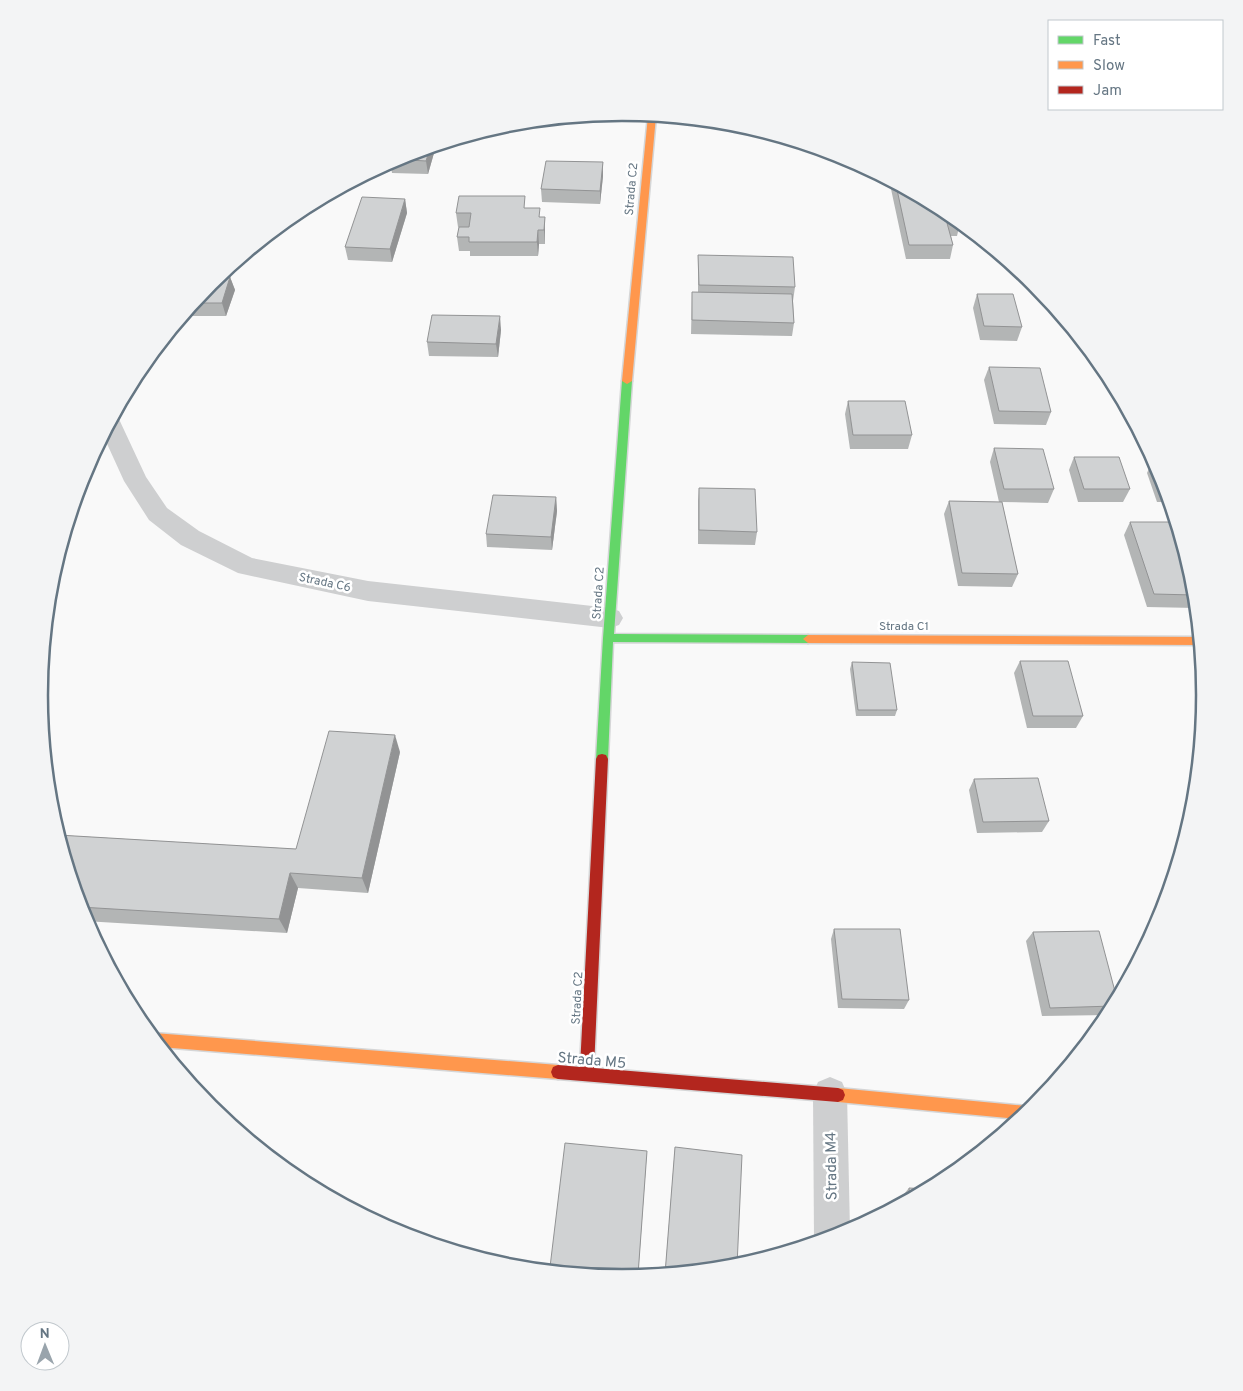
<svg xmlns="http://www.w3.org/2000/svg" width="1243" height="1391" font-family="Overpass,sans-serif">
  <rect width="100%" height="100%" fill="#f9f9f9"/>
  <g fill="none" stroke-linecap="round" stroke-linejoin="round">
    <defs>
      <path id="fast" d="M627 378 632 381 614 634 808 635 813 639 808 643 613 642 608 759 606 763 602 764 598 763 596 759 603 638 622 381Z"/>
      <g id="slow">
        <path d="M648 116H656L632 381 627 384 622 381Z"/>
        <path d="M808 635 1198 637 1199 645 808 643 803 639Z"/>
        <path d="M154 1033 558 1065 563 1067 565 1072 563 1077 558 1079 160 1047 150 1035Z"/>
        <path d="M838 1088 1027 1106 1032 1109 1019 1119 838 1102 833 1100 831 1095 833 1090Z"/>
      </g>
      <path id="jam" d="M602 754 606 755 608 759 594 1068 838 1088 843 1090 845 1095 843 1100 838 1102 558 1079 553 1077 551 1072 553 1067 558 1065 580 1067 596 759 598 755Z"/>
    </defs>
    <use href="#fast" stroke="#d5d6d7" stroke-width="3"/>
    <use href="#slow" stroke="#d5d6d7" stroke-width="3"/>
    <use href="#jam" stroke="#d5d6d7" stroke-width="3"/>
    <g fill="#cecfd0" fill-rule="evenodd">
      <path d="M113 416 118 417 146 477 167 508 199 531 252 558 368 581 610 608 619 611 623 618 619 625 610 628 368 601 238 573 181 545 149 520 124 481 103 435Z"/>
      <path d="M830 1077 842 1082 847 1094 850 1231 816 1243 814 1238 813 1094 818 1082Z"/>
    </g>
    <use href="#fast" fill="#63d668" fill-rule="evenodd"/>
    <use href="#slow" fill="#ff974d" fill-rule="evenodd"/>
    <use href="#jam" fill="#b3261e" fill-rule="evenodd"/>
  </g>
  <g fill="#b3b5b5">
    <path d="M436 146 428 174 392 173 390 162 399 157Z"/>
    <path d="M603 162V176L600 204 542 202 541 189Z"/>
    <path d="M893 183 946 211 960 223 957 236H951L953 245 950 259H906L891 189Z"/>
    <path d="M405 199 407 213 392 262 348 260 345 247Z"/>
    <path d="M526 208 540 217H545V244H539L538 256H470V251H459L457 237 459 227H458L456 213Z"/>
    <path d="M698 255 795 287 793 301 794 323 792 336 691 334 692 292H698Z"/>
    <path d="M230 277 235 290 226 316H182L210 283Z"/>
    <path d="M977 294 1022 327 1017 341 980 340 973 308Z"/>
    <path d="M501 330 498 357 429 356 427 342Z"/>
    <path d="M989 367 1051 412 1046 425 994 424 984 380Z"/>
    <path d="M848 401 912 435 908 449H850L845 414Z"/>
    <path d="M994 448 1054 489 1048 503 1002 502 1018 574 1012 587 958 586 944 514 949 501 999 502 990 462Z"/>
    <path d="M1074 457 1130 489 1123 502H1078L1069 470Z"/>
    <path d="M1150 466 1160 473 1169 502H1157L1147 473Z"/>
    <path d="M699 488 757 532 755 545 698 544V501Z"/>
    <path d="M556 497 557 511 552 550 487 547 486 534Z"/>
    <path d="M1130 522 1193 582 1196 608 1147 607 1124 535Z"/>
    <path d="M1020 661 1083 716 1076 728H1027L1014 673Z"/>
    <path d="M852 662 897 710 895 716H856L850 669Z"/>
    <path d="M400 752 368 893 298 888 287 933 84 921 83 918 58 835 296 849Z"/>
    <path d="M974 779 1049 821 1042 832 977 833 969 790Z"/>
    <path d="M834 929 909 1000 904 1009 838 1008 831 939Z"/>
    <path d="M1033 932 1117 999 1108 1015 1042 1016 1026 941Z"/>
    <path d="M675 1147 735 1267 665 1274Z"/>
    <path d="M647 1151 638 1277 621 1278 551 1271 550 1267Z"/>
    <path d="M909 1188 928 1189 904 1202V1194Z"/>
  </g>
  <g fill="#929394">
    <path d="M436 146 428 174 426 161 430 148Z"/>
    <path d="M603 162V176L600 204V191Z"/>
    <path d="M405 199 407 213 392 262 390 249Z"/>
    <path d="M545 217V244L544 230Z"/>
    <path d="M538 230 539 244 538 256 537 242Z"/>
    <path d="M230 277 235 290 226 316 222 303Z"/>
    <path d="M500 316 501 330 498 357 496 344Z"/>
    <path d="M556 497 557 511 552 550 551 537Z"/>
    <path d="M395 735 400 752 368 893 362 878Z"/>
    <path d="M290 873 298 888 287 933 279 919Z"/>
  </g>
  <g fill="#d0d2d3" stroke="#929394">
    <path d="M430 148 426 161 394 159 399 157Z"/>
    <path d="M546 161 603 162 600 191 541 189Z"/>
    <path d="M896 185 946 211 959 223H947L953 245H909Z"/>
    <path d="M459 196H525L524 208H540L539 217H545L544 230H538L537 242H469V237H457L459 227H469L471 213H456Z"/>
    <path d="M362 197 405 199 390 249 345 247Z"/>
    <path d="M698 255 793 257 795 287 699 285Z"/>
    <path d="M218 276 230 277 222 303H194L210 283Z"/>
    <path d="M692 292 792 294 794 323 692 320Z"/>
    <path d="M977 294H1013L1022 327 984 326Z"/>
    <path d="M432 315 500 316 496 344 427 342Z"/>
    <path d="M989 367 1040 368 1051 412 999 411Z"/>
    <path d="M848 401H905L912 435H853Z"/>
    <path d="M994 448 1043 449 1054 489H1004Z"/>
    <path d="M1074 457H1119L1130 489H1084Z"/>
    <path d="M1150 466H1156L1160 473 1167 495H1161Z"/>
    <path d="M699 488 755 489 757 532 699 530Z"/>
    <path d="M493 495 556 497 551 537 486 534Z"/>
    <path d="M949 501 1002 502 1018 574 962 573Z"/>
    <path d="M1130 522H1175L1193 582 1194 595 1154 594Z"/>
    <path d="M1020 661H1068L1083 716H1033Z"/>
    <path d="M852 662 890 663 897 710H858Z"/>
    <path d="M329 731 395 735 362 878 290 873 279 919 80 907 58 835 296 849Z"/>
    <path d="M1038 778 1049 821 983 822 974 779Z"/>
    <path d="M834 929H900L909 1000 842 999Z"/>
    <path d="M1099 931 1117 999 1113 1006 1050 1008 1033 932Z"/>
    <path d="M565 1143 647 1151 638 1275 550 1267Z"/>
    <path d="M675 1147 742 1155 737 1266 665 1274Z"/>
    <path d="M909 1188 928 1189 910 1199Z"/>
  </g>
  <g text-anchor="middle" stroke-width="5" stroke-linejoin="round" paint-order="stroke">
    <g font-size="12" fill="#657683" stroke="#fff">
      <text transform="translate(631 189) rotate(-85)" y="4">Strada C2</text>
      <text transform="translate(325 582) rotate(12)" y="4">Strada C6</text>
      <text transform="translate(598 593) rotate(-86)" y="4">Strada C2</text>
      <text x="904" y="630">Strada C1</text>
      <text transform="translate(577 998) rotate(-87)" y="4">Strada C2</text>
    </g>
    <g font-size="15" fill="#657683" stroke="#fff">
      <text transform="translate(592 1060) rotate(5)" y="5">Strada M5</text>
      <text transform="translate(831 1166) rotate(-91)" y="5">Strada M4</text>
    </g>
  </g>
  <path d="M0 0H1243V1391H0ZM48 695a574 574 0 1 1 1148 0a574 574 0 1 1-1148 0Z" fill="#f3f4f5" fill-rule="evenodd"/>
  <path fill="none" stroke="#657683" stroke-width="2.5" d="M48 695a574 574 0 1 1 1148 0a574 574 0 1 1-1148 0Z"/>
  <rect x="1048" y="20" width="175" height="90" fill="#ffffff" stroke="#c1c8cd"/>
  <rect x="1058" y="36" width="25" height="8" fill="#63d668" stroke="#c1c8cd"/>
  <text x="1093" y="45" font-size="15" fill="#657683">Fast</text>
  <rect x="1058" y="61" width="25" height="8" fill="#ff974d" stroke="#c1c8cd"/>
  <text x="1093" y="70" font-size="15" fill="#657683">Slow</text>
  <rect x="1058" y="86" width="25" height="8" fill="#b3261e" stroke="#c1c8cd"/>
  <text x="1093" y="95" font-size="15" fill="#657683">Jam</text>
  <g transform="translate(45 1346) rotate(359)"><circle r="24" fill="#ffffff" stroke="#c1c8cd"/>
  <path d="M0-4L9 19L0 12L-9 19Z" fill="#99a4ac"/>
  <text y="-8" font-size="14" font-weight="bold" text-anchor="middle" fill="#657683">N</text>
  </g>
</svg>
